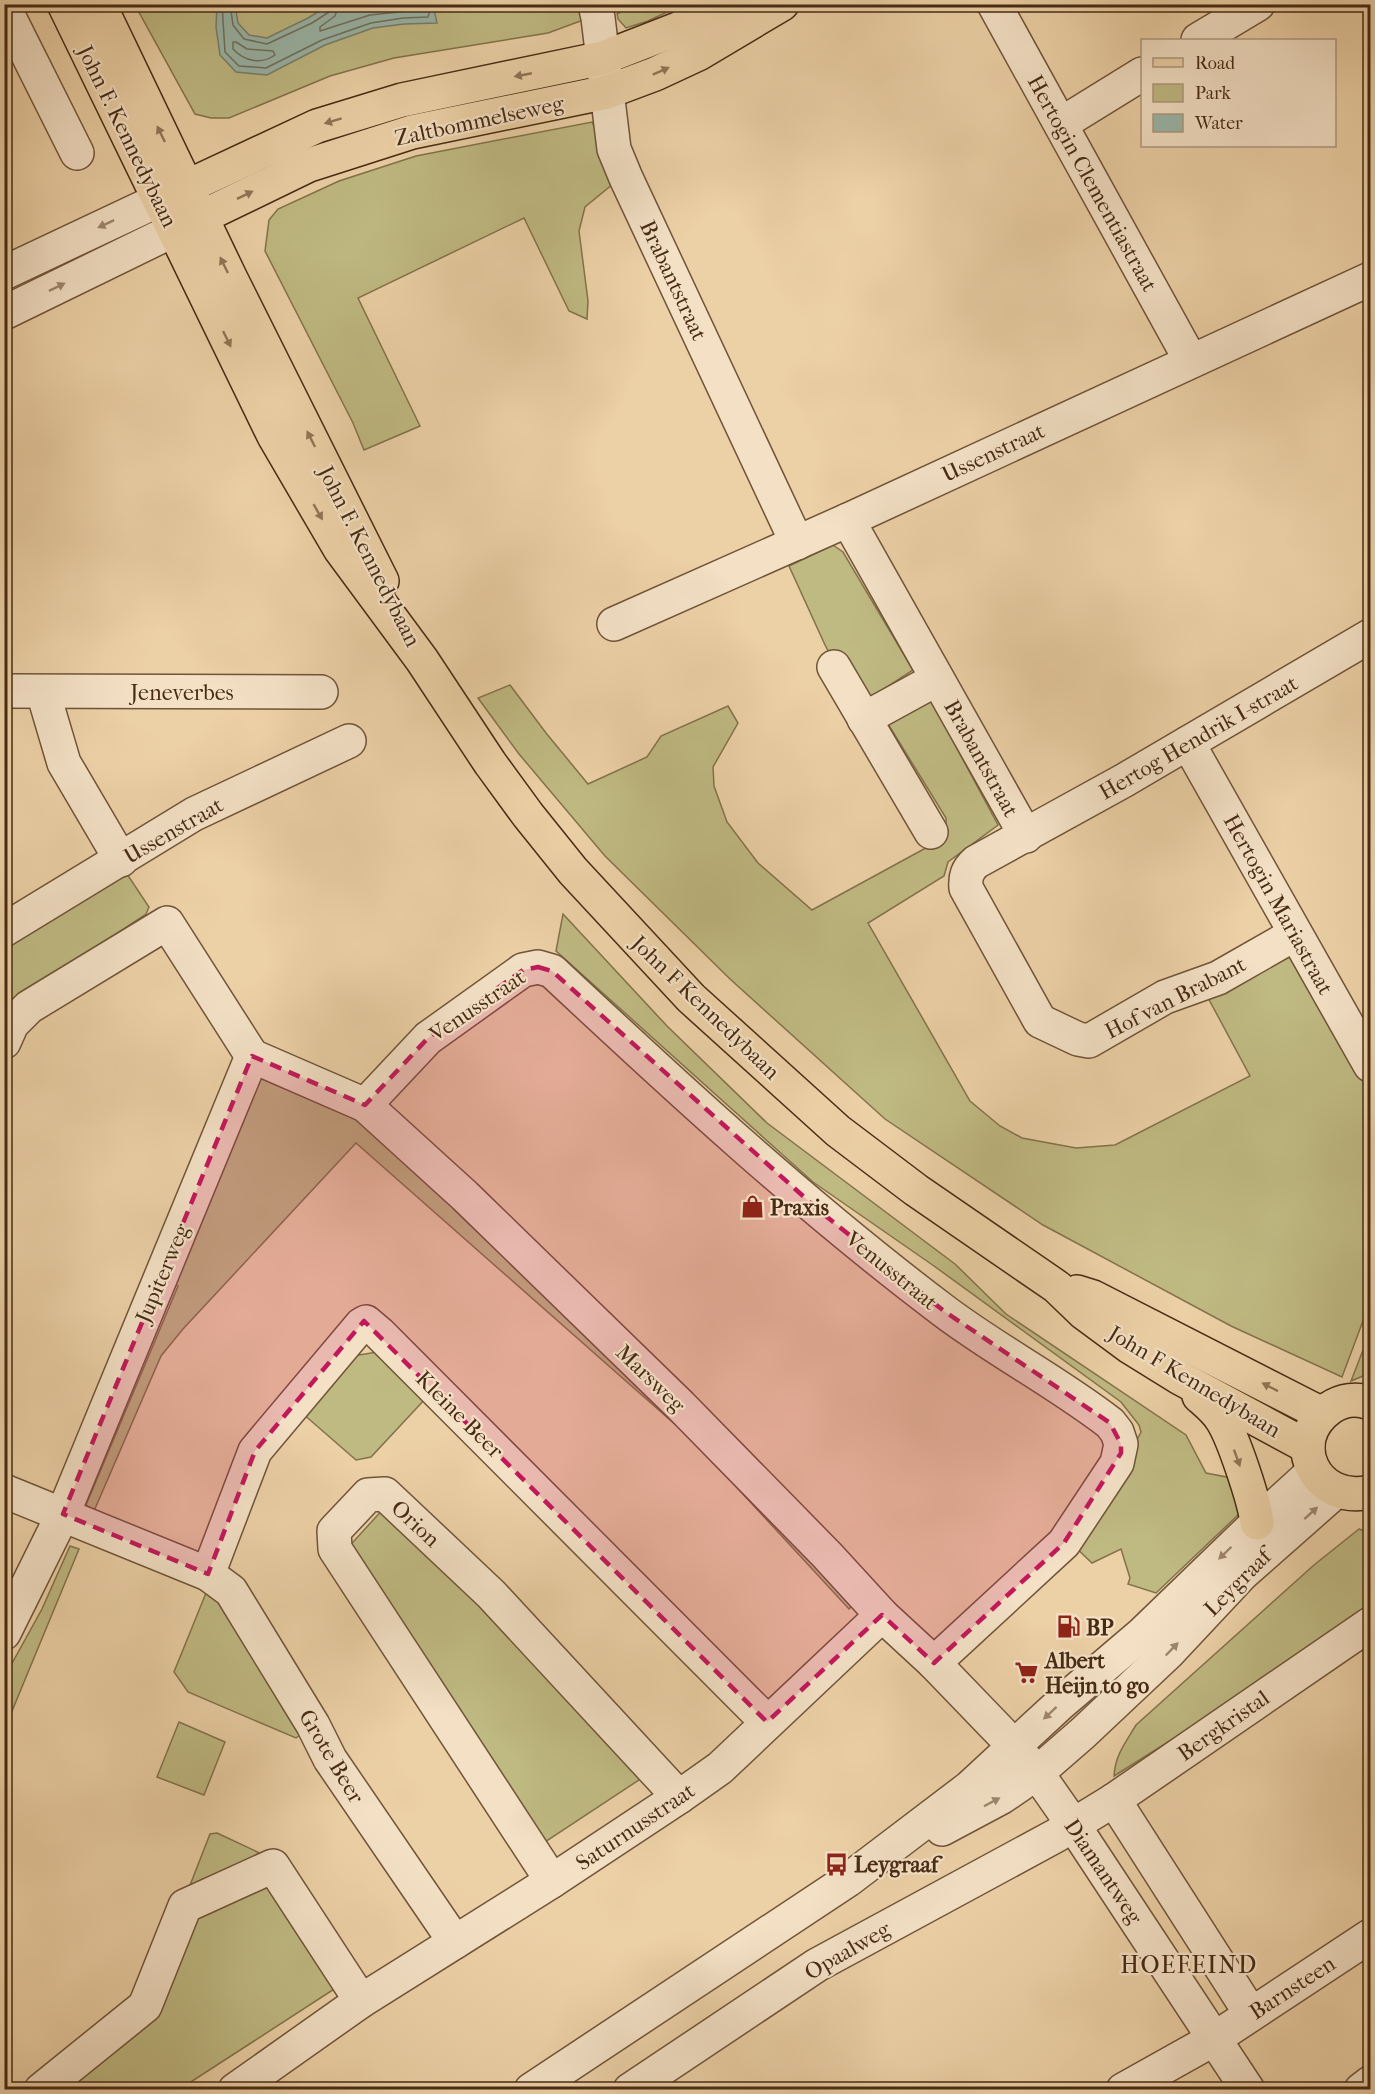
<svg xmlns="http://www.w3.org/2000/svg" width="1375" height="2094" font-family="'IM FELL French Canon',serif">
  <rect width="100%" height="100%" fill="#ecd0a6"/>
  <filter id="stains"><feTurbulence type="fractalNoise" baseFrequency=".00333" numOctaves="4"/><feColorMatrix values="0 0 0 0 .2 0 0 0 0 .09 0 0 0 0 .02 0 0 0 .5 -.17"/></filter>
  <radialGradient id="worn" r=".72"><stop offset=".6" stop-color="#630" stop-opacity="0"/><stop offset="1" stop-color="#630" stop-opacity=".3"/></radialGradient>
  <g fill="#bfb982" stroke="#83724b" stroke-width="1.5">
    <path d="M583 4 586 19 548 33 394 58 330 76 229 118H211L195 114 135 5Z"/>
    <path d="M635 4H682V5L648 21 626 28 618 19 617 14Z"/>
    <path d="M592 122 619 179 585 207 579 231 588 301 587 319 569 311 524 218 358 298 420 426 364 450 353 423 265 251 269 220 278 209 339 181 416 156Z"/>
    <path d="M833 545 843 552 913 670 858 706 825 645 789 566Z"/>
    <path d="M510 685 546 733 588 784 647 757 661 736 728 706 738 723 713 767 714 786 727 822 758 863 812 910 946 837V818L888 724 929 696 998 825 948 862 944 876 868 923 970 1101 1000 1126 1022 1138 1076 1148 1115 1145 1250 1076 1206 994 1296 951 1370 1091V1302L1342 1377 1231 1326 1043 1225 885 1119 730 979 605 856 519 754 478 698Z"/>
    <path d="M127 874 149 907 146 914 30 991 5 1014V945Z"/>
    <path d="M563 914 667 1026 767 1123 955 1264 1006 1314 1186 1435 1206 1473 1237 1479 1246 1504 1238 1515 1156 1593 1128 1584 1130 1578 1121 1549 1092 1563 1072 1544 1122 1469 1141 1432 1139 1425 1121 1402 934 1266 813 1182 556 951Z"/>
    <path d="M262 1068 338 1097 763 1469 854 1560 873 1585 849 1609 695 1442 356 1143 183 1329 161 1356 94 1511 86 1505 178 1286 172 1283Z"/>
    <path d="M1370 1332V1373L1351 1381Z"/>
    <path d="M377 1352 426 1398 371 1457 356 1460 302 1413 353 1356Z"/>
    <path d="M385 1507 648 1774 539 1846 344 1552Z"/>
    <path d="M1359 1529 1370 1533V1615L1114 1776C1115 1755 1126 1742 1136 1725L1314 1565Z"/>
    <path d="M70 1546 79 1549 5 1728V1676L42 1609Z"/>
    <path d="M216 1588 309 1728 296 1738 188 1692 174 1672 206 1593Z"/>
    <path d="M179 1722 225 1742 204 1795 157 1777Z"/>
    <path d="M217 1833 264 1855 187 1893 210 1834Z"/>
    <path d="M274 1885 342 1984 180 2089 50 2090 142 2017 192 1911Z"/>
  </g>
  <path fill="#99b6a9" stroke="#787e6d" stroke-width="1.5" d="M217 5H235L238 23 249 35 267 38 308 18 329 5H433L437 23 404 24 373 28 325 45 267 75 236 72 220 55 216 27Z"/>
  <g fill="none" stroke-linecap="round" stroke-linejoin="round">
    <g stroke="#70705e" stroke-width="1.5">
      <path d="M222 4 225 52 239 66 266 68 322 40 371 23 403 18 428 17 429 14 428 4"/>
      <path d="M230 4 233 25 244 39 267 44 312 23 329 12 331 4"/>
      <path d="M339 4 335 16 320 27V31L370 15 418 10 420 4"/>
      <path d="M233 42H236L247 49 273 51 275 55C261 65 244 61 233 49Z"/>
    </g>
    <defs>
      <g id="minor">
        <path d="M595 4 598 18 614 149 626 178 797 543"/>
        <path d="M994 4 1191 361"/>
        <path d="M4 7 77 153"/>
        <path d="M1198 40 1258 4"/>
        <path d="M1061 124 1142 74"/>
        <path d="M4 273 159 200"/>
        <path d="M4 313 174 230"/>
        <path d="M848 520 1026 836"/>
        <path d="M614 624 848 520 1370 279"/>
        <path d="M834 667 931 832"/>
        <path d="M4 691 321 692"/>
        <path d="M43 692 64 763 121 860"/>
        <path d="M864 719 937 679"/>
        <path d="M1188 743 1370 1065"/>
        <path d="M4 930 194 814 349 741"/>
        <path d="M1295 934 1218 978 1165 997 1089 1041 1078 1039 1040 1021 966 888C965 877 967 870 976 862L1123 781 1370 636"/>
        <path d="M4 1042 12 1024 29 1007 167 923 252 1056"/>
        <path d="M252 1056 365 1105 465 1196 681 1406 827 1555 882 1615 934 1663 1015 1747 1037 1773 1074 1826 1248 2090"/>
        <path d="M365 1105 428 1038 523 970 538 967 552 971C678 1089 806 1207 944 1311 997 1351 1057 1382 1110 1423L1117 1432 1121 1444 1117 1463 1064 1543 934 1663"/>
        <path d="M4 1491 208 1574 231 1591 313 1725 330 1759 455 1942"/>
        <path d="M208 1574 255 1451 361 1325 366 1322 379 1333 767 1722"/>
        <path d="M4 1633 63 1514 252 1056"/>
        <path d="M1114 1800 1251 2014"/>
        <path d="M942 1829 1002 1797 1037 1773 1083 1733 1168 1653 1242 1574 1336 1491"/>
        <path d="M552 1881 335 1549 334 1531 368 1495 385 1494 491 1594 679 1797"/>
        <path d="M41 2090 145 2006 185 1906 273 1866 361 2001"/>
        <path d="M235 2090 361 2001 552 1881 679 1797 720 1768 882 1615"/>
        <path d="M531 2090 848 1880 969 1788 1061 1703 1142 1634 1257 1523 1314 1471"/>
        <path d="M630 2090 817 1965 1057 1835 1114 1800 1370 1624"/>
        <path d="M1123 2090 1214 2039 1370 1936"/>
        <path d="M1361 2090 1370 2083"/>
      </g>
      <g id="major">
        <path d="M64 4 274 436 340 549 422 660 490 763 528 815 573 871 691 998 838 1131 916 1190 1057 1287 1084 1313 1130 1347 1180 1378 1308 1447"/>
        <path d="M99 4 231 279 382 581"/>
        <path d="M167 196 317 126 402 100 603 58 680 28 724 4"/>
        <path d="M183 226 309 165 412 132 607 92 655 74 698 54 782 4"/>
        <path d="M1077 1292 1093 1297 1322 1414"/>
        <path d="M1199 1396C1207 1403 1216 1410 1222 1420 1233 1437 1255 1502 1257 1523"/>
        <path d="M1370 1403C1357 1398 1342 1400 1330 1408 1284 1441 1316 1505 1370 1492"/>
      </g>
    </defs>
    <use href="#minor" stroke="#705438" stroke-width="36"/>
    <use href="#major" stroke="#472b14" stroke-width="36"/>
    <use href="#minor" stroke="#f3e0c5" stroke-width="33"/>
    <use href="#major" stroke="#ecd0a6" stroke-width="33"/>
  </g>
  <defs><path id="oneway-solid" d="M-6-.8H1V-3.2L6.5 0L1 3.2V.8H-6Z" transform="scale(1.5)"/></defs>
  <g fill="#917556">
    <use href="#oneway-solid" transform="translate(661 71) rotate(-24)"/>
    <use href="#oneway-solid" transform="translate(523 75) rotate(169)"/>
    <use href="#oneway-solid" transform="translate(333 121) rotate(163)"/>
    <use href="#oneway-solid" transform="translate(161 134) rotate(-116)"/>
    <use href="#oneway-solid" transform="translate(245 195) rotate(-26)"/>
    <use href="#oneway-solid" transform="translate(224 265) rotate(-116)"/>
    <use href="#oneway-solid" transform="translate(227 339) rotate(64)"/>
    <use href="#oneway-solid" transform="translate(311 439) rotate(-117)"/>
    <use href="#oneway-solid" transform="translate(318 512) rotate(60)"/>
    <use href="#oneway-solid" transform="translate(1270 1387) rotate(-153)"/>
    <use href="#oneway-solid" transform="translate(1237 1458) rotate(70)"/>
  </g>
  <g fill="#9d866c">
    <use href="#oneway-solid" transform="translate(106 224) rotate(155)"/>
    <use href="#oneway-solid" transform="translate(57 287) rotate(-26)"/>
    <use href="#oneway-solid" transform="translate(1311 1513) rotate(-42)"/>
    <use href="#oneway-solid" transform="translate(1225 1553) rotate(136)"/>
    <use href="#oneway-solid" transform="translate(1172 1649) rotate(-46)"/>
    <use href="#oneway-solid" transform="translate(1050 1713) rotate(137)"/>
    <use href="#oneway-solid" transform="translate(992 1802) rotate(-28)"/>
  </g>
  <path fill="#c2185b" fill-opacity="0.2" stroke="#c2185b" stroke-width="4.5" stroke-dasharray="12 8" stroke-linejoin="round" d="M538 967 552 971 822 1213 944 1311 1110 1423 1121 1444V1453L1064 1543 934 1663 882 1615 767 1722 364 1321 255 1451 208 1574 63 1514 252 1056 365 1105 428 1038 523 970Z"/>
  <defs>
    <symbol id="shop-bare" viewBox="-9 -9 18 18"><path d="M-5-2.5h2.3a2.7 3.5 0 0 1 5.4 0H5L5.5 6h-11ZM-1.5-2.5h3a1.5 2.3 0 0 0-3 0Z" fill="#8f2418" stroke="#f3e0c5" stroke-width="2.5" paint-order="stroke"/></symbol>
    <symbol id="fuel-bare" viewBox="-9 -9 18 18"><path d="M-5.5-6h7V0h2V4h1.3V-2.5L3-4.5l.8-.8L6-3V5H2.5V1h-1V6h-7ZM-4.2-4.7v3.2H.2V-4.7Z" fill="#8f2418" stroke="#f3e0c5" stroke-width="2.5" paint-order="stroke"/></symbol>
    <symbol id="supermarket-bare" viewBox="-9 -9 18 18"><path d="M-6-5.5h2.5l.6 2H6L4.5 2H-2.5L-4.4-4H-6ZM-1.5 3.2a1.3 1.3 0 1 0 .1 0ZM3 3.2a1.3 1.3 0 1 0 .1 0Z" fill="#8f2418" stroke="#f3e0c5" stroke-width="2.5" paint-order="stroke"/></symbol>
    <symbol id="bus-bare" viewBox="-9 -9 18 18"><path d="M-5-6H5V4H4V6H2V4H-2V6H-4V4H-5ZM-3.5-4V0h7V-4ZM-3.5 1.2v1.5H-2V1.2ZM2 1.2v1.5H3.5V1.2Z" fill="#8f2418" stroke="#f3e0c5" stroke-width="2.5" paint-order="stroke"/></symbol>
  </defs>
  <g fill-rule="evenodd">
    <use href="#shop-bare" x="736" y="1190" width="33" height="33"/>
    <use href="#fuel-bare" x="1052" y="1610" width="33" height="33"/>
    <use href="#supermarket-bare" x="1010" y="1656" width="33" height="33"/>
    <use href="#bus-bare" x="820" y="1848" width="33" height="33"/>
  </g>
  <g text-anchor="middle" stroke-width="4.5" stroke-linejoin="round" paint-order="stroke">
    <g font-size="22" fill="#472b14" stroke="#f3e0c5">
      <text transform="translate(479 120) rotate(-12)" y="8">Zaltbommelseweg</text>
      <text transform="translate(128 136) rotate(64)" y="8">John F. Kennedybaan</text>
      <text transform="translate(1093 183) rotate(61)" y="8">Hertogin Clementiastraat</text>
      <text transform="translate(674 280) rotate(65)" y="8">Brabantstraat</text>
      <text transform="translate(993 452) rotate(-25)" y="8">Ussenstraat</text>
      <text transform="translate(370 556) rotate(63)" y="8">John F. Kennedybaan</text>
      <text x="182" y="700">Jeneverbes</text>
      <text transform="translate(1198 737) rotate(-30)" y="8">Hertog Hendrik I-straat</text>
      <text transform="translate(982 758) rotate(61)" y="8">Brabantstraat</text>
      <text transform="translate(173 830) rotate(-30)" y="8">Ussenstraat</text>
      <text transform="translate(1279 904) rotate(61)" y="8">Hertogin Mariastraat</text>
      <text transform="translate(1175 997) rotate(-27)" y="8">Hof van Brabant</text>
      <text transform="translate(477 1005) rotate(-34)" y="8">Venusstraat</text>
      <text transform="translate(706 1007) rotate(44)" y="8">John F Kennedybaan</text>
      <text transform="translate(892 1270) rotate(39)" y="8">Venusstraat</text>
      <text transform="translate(162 1273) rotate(-67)" y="8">Jupiterweg</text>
      <text transform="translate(651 1378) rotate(44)" y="8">Marsweg</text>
      <text transform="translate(1195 1381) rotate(31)" y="8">John F Kennedybaan</text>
      <text transform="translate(460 1414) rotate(45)" y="8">Kleine Beer</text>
      <text transform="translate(416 1523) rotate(43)" y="8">Orion</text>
      <text transform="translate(1237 1582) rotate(-45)" y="8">Leygraaf</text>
      <text transform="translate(1223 1725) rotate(-35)" y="8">Bergkristal</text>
      <text transform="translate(332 1756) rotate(59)" y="8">Grote Beer</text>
      <text transform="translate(635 1826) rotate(-34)" y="8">Saturnusstraat</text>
      <text transform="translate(1104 1871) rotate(56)" y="8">Diamantweg</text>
      <text transform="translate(847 1950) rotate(-30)" y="8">Opaalweg</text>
      <text transform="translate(1292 1987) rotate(-33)" y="8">Barnsteen</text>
    </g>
    <g font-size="22" font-weight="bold" fill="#472b14" stroke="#f3e0c5" text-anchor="start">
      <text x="770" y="1215">Praxis</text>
      <text x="1086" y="1635">BP</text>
      <text x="1045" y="1668">Albert<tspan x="1045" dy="25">Heijn to go</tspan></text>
      <text x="854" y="1872">Leygraaf</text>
    </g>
    <g font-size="24" letter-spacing="1.5" fill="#472b14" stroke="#f3e0c5">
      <text x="1189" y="1973">HOEFEIND</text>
    </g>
  </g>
  <rect width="1375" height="2094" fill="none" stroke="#ecd0a6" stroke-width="24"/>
  <rect x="6" y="6" width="1363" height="2082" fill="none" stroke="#472b14" stroke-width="3"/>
  <rect x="12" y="12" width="1351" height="2070" fill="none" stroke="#472b14" stroke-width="1.5"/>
  <rect x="1141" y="39" width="195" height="108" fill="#f3e0c5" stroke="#ae987e" stroke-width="1.5"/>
  <rect x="1153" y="58" width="30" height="9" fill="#ecd0a6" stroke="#ae987e" stroke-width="1.5"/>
  <text x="1195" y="69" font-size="18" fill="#472b14">Road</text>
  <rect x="1153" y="84" width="30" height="18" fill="#bfb982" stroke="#ae987e" stroke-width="1.5"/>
  <text x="1195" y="99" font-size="18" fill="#472b14">Park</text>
  <rect x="1153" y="114" width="30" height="18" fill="#99b6a9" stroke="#ae987e" stroke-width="1.5"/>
  <text x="1195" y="129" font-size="18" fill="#472b14">Water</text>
  <rect width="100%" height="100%" filter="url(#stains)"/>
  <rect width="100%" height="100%" fill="url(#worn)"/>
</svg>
